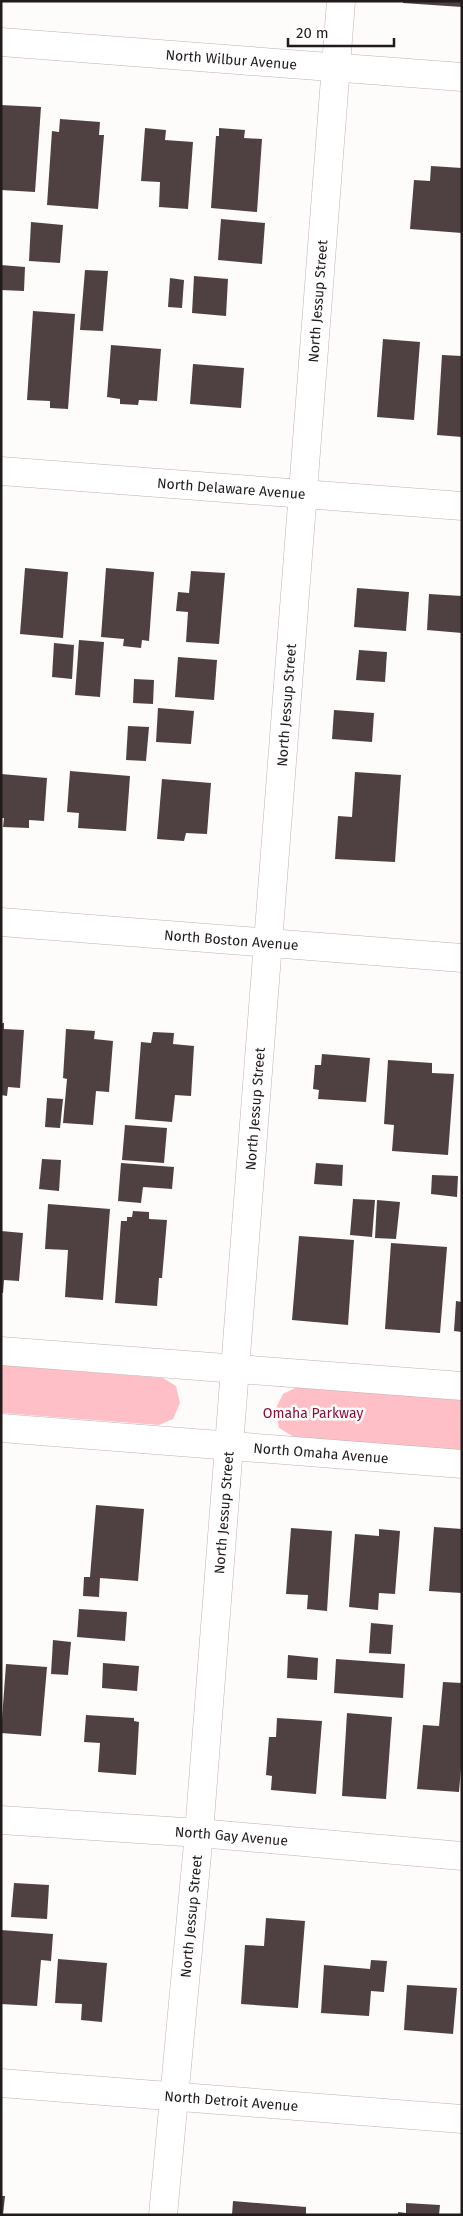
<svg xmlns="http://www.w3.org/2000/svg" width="463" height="2216" font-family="'Fira Sans',sans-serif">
  <rect width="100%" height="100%" fill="#fefbfb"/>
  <g fill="#fec0c6">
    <path d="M1 1365 163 1378 176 1386 180 1403 173 1419 159 1425 1 1413Z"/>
    <path d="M297 1387 462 1400V1450L294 1437 279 1428 275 1410 283 1394Z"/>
  </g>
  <g fill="#4f4142">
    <path d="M403 1H462V7L403 3Z"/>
    <path d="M1 105 41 107 35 192 1 190Z"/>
    <path d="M60 119 100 122 99 135H104L98 209 47 205 52 131 59 132Z"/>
    <path d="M145 128 166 130 165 140 193 142 188 209 159 207 160 182 141 181Z"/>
    <path d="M219 128 245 130 244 138 262 139 257 212 211 208 216 136H219Z"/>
    <path d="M431 166 462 168V233L410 229 414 180 430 181Z"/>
    <path d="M221 219 265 223 262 264 218 260Z"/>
    <path d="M31 222 63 225 60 263 29 261Z"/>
    <path d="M1 265 25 267 24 291 1 290Z"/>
    <path d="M85 270 108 271 103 331 80 330Z"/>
    <path d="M194 276 228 279 226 316 192 313Z"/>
    <path d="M170 278 184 280 182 308 168 307Z"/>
    <path d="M33 311 75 314 68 409 50 408V401L27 400Z"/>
    <path d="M383 339 420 342 414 420 377 417Z"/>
    <path d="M111 345 161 349 157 401 139 400 138 405 120 404V399L107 397Z"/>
    <path d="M442 355 462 356V437L437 435Z"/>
    <path d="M193 364 244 368 241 408 190 404Z"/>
    <path d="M25 568 68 572 63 638 20 634Z"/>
    <path d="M106 568 154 572 149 641 142 640 141 648 123 646 124 639 101 637Z"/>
    <path d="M191 571 225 573 219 644 186 642 188 612 176 611 178 592 189 593Z"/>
    <path d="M357 588 409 592 406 631 354 627Z"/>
    <path d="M429 594 462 596V633L427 630Z"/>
    <path d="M79 640 104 642 100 697 75 695Z"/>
    <path d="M54 643 74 645 72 679 52 677Z"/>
    <path d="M359 650 387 652 385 682 356 680Z"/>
    <path d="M178 657 217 660 214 700 175 697Z"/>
    <path d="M134 679 154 680 153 704 133 703Z"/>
    <path d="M158 708 194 711 191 744 156 742Z"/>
    <path d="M334 710 374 713 372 742 332 739Z"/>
    <path d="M128 726 149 727 146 761 126 760Z"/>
    <path d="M70 771 130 776 126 831 78 828 79 813 67 812Z"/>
    <path d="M355 772 401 775 395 862 335 859 338 816 352 817Z"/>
    <path d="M1 774 47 778 44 821 29 820V828L3 827 4 818H1Z"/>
    <path d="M162 779 211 783 207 834 186 833 184 841 157 839Z"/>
    <path d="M1 1023H4V1029L24 1030 20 1088 8 1087 7 1096 1 1095Z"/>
    <path d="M66 1029 95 1031 94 1039 113 1041 109 1092 96 1091 93 1125 63 1123 67 1079 63 1078Z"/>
    <path d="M153 1032 174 1033 173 1044 194 1046 191 1096 175 1095 172 1122 135 1119 141 1042 151 1043Z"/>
    <path d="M322 1054 370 1058 366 1102 318 1099 319 1090 313 1089 315 1065H321Z"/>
    <path d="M388 1060 432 1063V1073L454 1074 448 1155 392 1151 394 1125 384 1124Z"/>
    <path d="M47 1098 63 1099 60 1128 45 1127Z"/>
    <path d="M125 1125 167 1128 164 1163 122 1160Z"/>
    <path d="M42 1159 61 1160 59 1191 39 1189Z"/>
    <path d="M121 1163 174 1167 172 1189 143 1187 141 1203 118 1201Z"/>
    <path d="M316 1163 343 1165 342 1186 314 1184Z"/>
    <path d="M432 1175 458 1176 457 1197 431 1194Z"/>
    <path d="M353 1199 375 1200 372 1237 350 1235Z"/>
    <path d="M377 1200 400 1202 396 1239 375 1238Z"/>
    <path d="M48 1204 110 1209 103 1300 65 1297 68 1250 45 1249Z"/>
    <path d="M133 1211 149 1212V1219L167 1220 162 1278H159L157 1306 115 1303 121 1221H127V1217H132Z"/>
    <path d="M1 1231 23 1233 19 1281 4 1280 3 1293H1Z"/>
    <path d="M299 1236 354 1240 348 1325 292 1320Z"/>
    <path d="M391 1243 447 1247 440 1333 385 1329Z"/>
    <path d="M456 1301 462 1302V1332L454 1331Z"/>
    <path d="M96 1505 144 1509 138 1581 100 1578 99 1597 83 1596 84 1577H90Z"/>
    <path d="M434 1527 462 1529V1593L429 1591Z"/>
    <path d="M291 1528 332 1531 327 1611 307 1609 308 1595 286 1594Z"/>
    <path d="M379 1529 400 1531 395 1594 379 1593 378 1610 349 1607 355 1534 379 1536Z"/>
    <path d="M79 1609 127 1612 125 1641 77 1637Z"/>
    <path d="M371 1623 393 1625 391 1654 369 1653Z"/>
    <path d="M53 1640 71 1642 68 1675 51 1674Z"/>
    <path d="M288 1655 318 1658 317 1680 287 1678Z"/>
    <path d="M336 1659 405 1664 403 1698 334 1693Z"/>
    <path d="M103 1663 139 1666 137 1691 102 1688Z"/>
    <path d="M6 1664 47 1667 41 1736 1 1733Z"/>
    <path d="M443 1682 462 1683V1756L459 1792 417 1789 423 1725 439 1726Z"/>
    <path d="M347 1713 392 1717 386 1799 342 1796Z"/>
    <path d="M86 1715 134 1718V1721L139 1722 136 1775 98 1772 100 1743 84 1742Z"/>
    <path d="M277 1718 322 1721 316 1794 271 1790 272 1776 266 1775 269 1737H276Z"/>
    <path d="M14 1883 49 1885 47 1919 11 1917Z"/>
    <path d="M266 1918 305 1921 298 2008 241 2004 245 1945 264 1946Z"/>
    <path d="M1 1930 53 1934 51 1961 41 1960 37 2006 1 2004Z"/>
    <path d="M58 1959 107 1963 102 2022 81 2020 82 2004 55 2003Z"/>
    <path d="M371 1960 387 1961 384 1992 371 1991 369 2016 321 2013 324 1965 370 1969Z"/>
    <path d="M407 1985 457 1988 453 2034 404 2030Z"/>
    <path d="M1 2196H5L3 2215H1Z"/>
    <path d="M233 2201 306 2207V2215H232Z"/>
    <path d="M406 2203 440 2205 439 2215H398V2212L406 2213Z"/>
  </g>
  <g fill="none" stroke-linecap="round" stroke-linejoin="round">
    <defs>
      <g id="minor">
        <path id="s1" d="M1 42 462 77"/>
        <path id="s2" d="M1 471 462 506"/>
        <path id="s3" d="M1 922 462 958"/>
        <path d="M1 1351 462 1386"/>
        <path id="s4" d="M1 1428 462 1464"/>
        <path id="s5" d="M1 1820 199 1833 462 1856"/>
        <path id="s6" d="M1 2083 462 2119"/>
        <path id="s7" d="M163 2215 199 1833 341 1"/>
      </g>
    </defs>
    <use href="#minor" stroke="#c2b1b2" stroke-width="29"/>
    <use href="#minor" stroke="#fff" stroke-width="28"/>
  </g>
  <g text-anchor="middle" stroke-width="5" stroke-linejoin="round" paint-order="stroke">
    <g font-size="14" fill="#211b1b" stroke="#fff">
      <text dy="5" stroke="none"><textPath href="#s1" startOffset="231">North Wilbur Avenue</textPath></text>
      <text dy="5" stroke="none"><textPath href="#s7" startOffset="1920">North Jessup Street</textPath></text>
      <text dy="5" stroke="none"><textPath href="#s2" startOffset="231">North Delaware Avenue</textPath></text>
      <text dy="5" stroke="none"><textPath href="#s7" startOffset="1515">North Jessup Street</textPath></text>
      <text dy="5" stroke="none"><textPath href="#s3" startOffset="231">North Boston Avenue</textPath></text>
      <text dy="5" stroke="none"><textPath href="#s7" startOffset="1110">North Jessup Street</textPath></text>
      <text dy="5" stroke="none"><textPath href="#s4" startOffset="321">North Omaha Avenue</textPath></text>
      <text dy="5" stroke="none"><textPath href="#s7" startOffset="705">North Jessup Street</textPath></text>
      <text dy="5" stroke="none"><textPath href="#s5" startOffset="231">North Gay Avenue</textPath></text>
      <text dy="5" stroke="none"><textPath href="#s7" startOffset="300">North Jessup Street</textPath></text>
      <text dy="5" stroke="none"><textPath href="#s6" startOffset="231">North Detroit Avenue</textPath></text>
    </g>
    <g font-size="14" fill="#8c0f33" stroke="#fff">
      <text x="313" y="1418">Omaha Parkway</text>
    </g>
  </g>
  <rect width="463" height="2216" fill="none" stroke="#211b1b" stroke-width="5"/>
  <path d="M288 38v8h106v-8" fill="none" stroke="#211b1b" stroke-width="2.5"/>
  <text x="296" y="38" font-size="15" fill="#211b1b" stroke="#ffffff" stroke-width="4" paint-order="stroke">20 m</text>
</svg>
